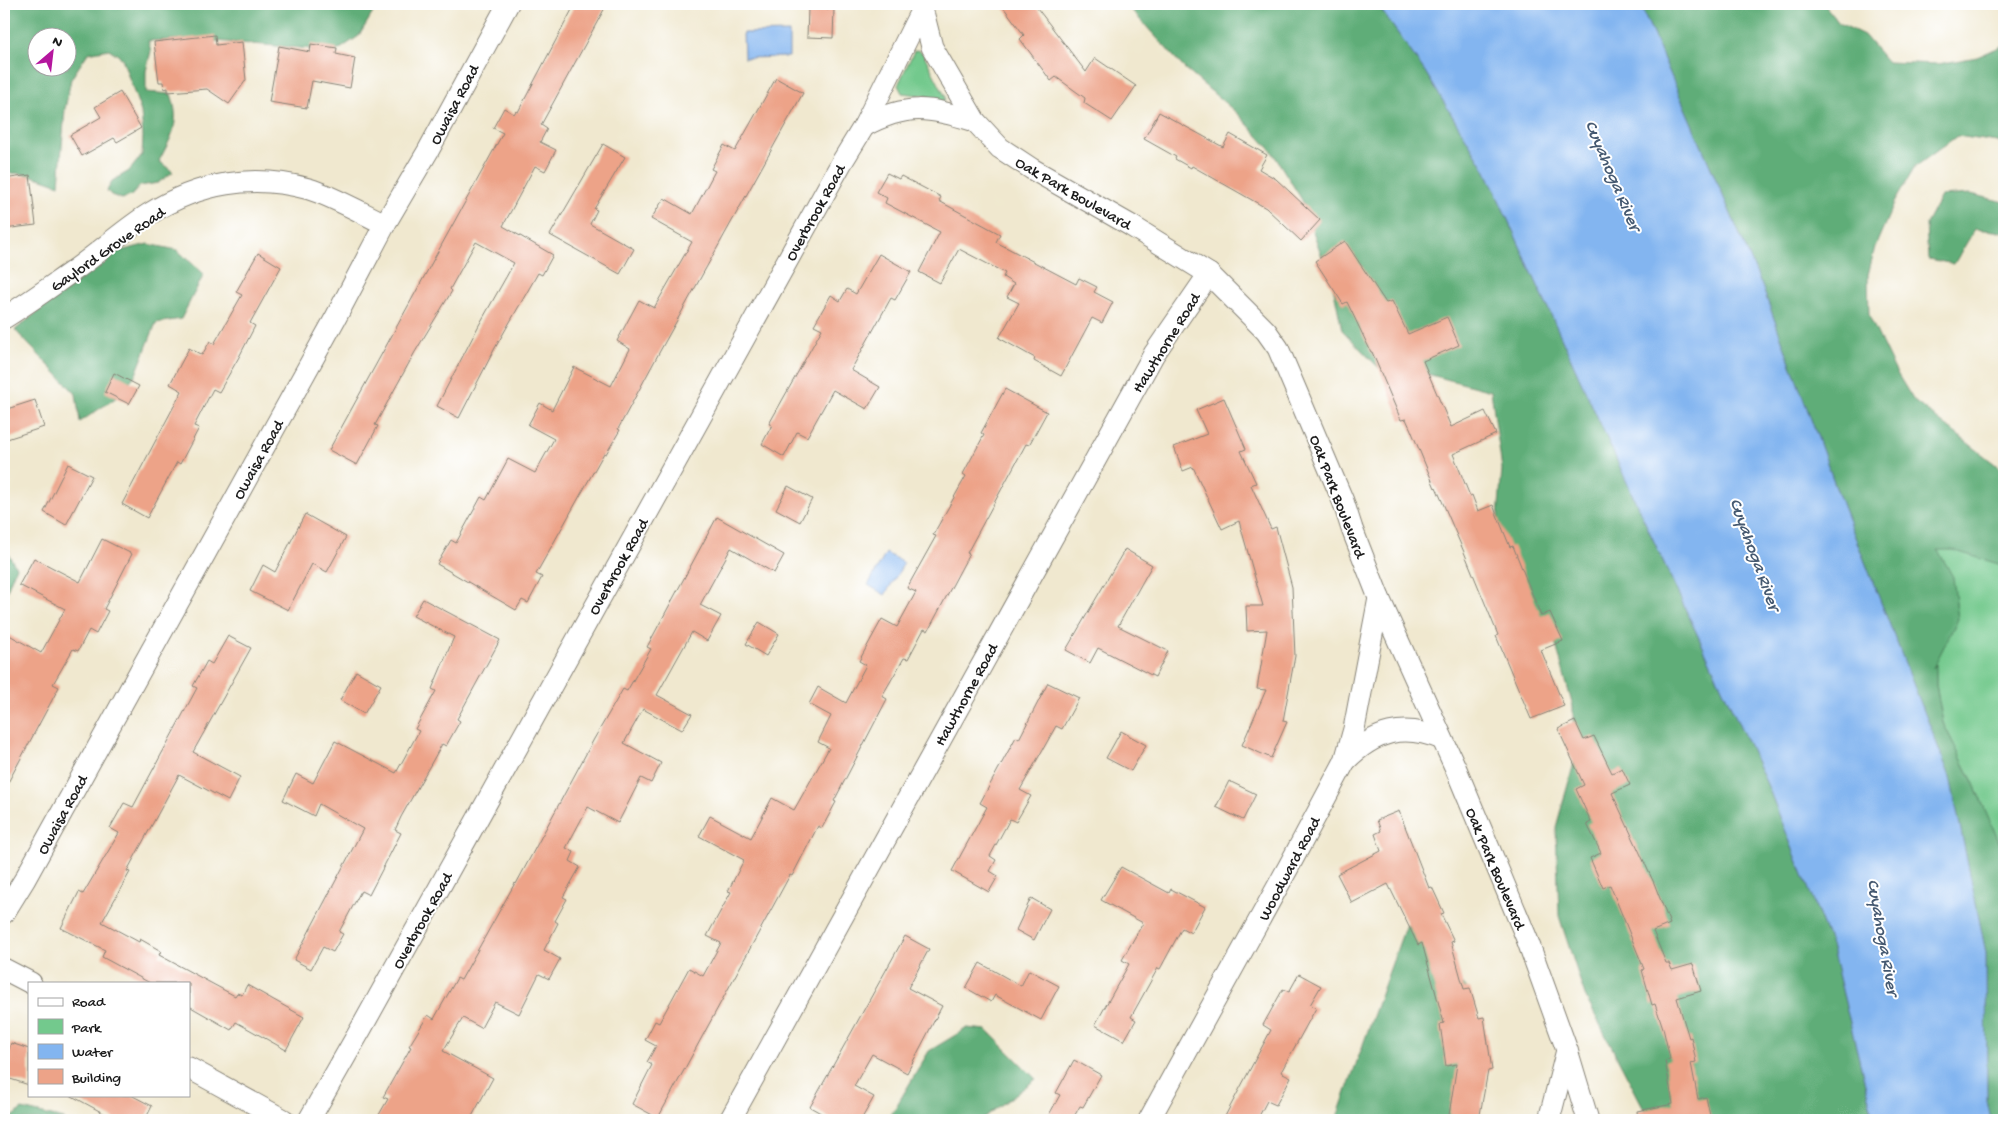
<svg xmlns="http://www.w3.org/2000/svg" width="2008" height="1124" font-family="'Gochi Hand',sans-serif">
  <rect width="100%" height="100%" fill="#fff"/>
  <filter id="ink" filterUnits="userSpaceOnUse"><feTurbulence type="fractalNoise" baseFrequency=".02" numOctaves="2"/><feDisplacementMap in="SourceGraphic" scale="10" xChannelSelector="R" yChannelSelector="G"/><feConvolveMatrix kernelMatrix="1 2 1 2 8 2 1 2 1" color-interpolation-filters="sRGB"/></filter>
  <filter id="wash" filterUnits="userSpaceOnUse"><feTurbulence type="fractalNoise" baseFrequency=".0096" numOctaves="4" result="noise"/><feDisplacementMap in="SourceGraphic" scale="20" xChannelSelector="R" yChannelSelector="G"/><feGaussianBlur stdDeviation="1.12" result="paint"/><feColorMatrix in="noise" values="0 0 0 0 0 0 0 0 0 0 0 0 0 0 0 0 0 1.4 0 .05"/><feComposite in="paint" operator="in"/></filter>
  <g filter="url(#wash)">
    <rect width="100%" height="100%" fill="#f0e8cf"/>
    <g fill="#73c98d" stroke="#487254">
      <path d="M917 50 922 52 924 55 945 96V100L941 102 927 96 902 93 898 85 914 51Z"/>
      <path d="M2004 542V850L2001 847 1973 782 1943 723 1936 685 1933 545Z"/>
    </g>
    <g fill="#5ead78" stroke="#3d644a" fill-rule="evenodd">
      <path d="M4 4H378L359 36 337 51 191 39 148 41 151 51 146 71V92L171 94C181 123 172 136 159 161L173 172 158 183 140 186 131 196 122 199 111 195 107 191 112 181 129 171 142 155 143 136 141 112 122 58 109 49 88 53 71 79 65 109 59 185C45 180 18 169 4 175ZM38 38H68V68H38Z"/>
      <path d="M1126 4H1377L1424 70 1485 169 1644 520 1767 784 1831 945 1874 1120H1650L1585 996 1559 916 1556 827 1574 763 1573 707 1556 645 1526 606 1495 553 1502 469 1491 391 1416 371 1381 370 1342 330 1334 291 1302 200 1271 150 1238 114 1185 69Z"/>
      <path d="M1640 4H1824L1839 23 1864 35 1887 62 1938 64 1977 57 2004 45V143L1957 136 1915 167 1894 203 1875 247 1868 275 1869 316 1895 370 1914 401 2004 471V564L2002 565 1952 550H1938L1953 577 1958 619 1933 668 1936 664V685L1943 723 1973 782 2001 846 2004 850V1120H1991L1987 1101 1986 953 1950 777 1844 509 1762 286Z"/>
      <path d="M1971 194 2004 202V232L1975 229 1954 264 1928 259 1926 224 1941 196Z"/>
      <path d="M148 244 177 250 204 274 181 319 156 323 136 374 117 397 80 422 76 394 15 330 84 274 115 252Z"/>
      <path d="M4 547 16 567 4 598Z"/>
      <path d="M1406 924 1468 990 1469 1120H1336Z"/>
      <path d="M967 1028 987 1030 1036 1079 981 1120H888L929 1051Z"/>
      <path d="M22 1109 64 1119 65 1120H9Z"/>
    </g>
    <g fill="#83b5f0" stroke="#506886">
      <path d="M1377 4H1640L1762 286 1844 509 1950 777 1986 953 1987 1101 1991 1120H1874L1831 945 1767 784 1644 520 1485 169 1424 70Z"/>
      <path d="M789 32V57L744 58 743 33Z"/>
      <path d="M886 553 904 563 885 595 868 585Z"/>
    </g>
    <g id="blocks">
      <g fill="#eda388">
        <path d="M575 4H607L541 125 547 129 540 142 556 150 545 171 535 166 503 226 553 255 542 275 538 273 495 348 459 418 437 406 479 325 514 263 476 242 450 289 452 291 415 352 375 425 378 426 357 465 329 450 503 133 493 128 504 108 514 114 516 111 518 112Z"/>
        <path d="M1001 4H1034L1086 72 1095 58 1136 86 1112 121 1084 103 1085 98 1056 77 1051 81 1020 39 1024 35Z"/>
        <path d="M808 9H834L833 38 807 37Z"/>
        <path d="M215 35 216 45 242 42 246 80 229 104 207 89 168 92V88L164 89 163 82H159L154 42Z"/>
        <path d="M311 44 337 48 336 54 355 58 350 88 312 81 307 108 269 102 279 46 310 52Z"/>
        <path d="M776 78 803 93 660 351 618 429 620 430 606 454 604 453 536 574 542 577 528 603 522 600 516 610 437 564 451 540 456 543 481 497 486 500 508 459 535 473 554 439 528 425 540 403 552 410 574 367 611 386 630 349 617 341 639 300 654 308 692 242 651 219 664 198 692 214 715 171 711 169 724 145 735 151Z"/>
        <path d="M120 92 141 128 117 142 114 138 82 156 70 135 101 117 95 107Z"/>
        <path d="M1159 112 1223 147 1230 134 1267 155 1259 169 1276 179 1320 220 1301 241 1266 208 1192 166 1191 168 1175 159 1176 157 1144 139Z"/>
        <path d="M603 144 625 157 594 209 597 210 590 224 634 249 620 274 550 235Z"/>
        <path d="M887 173 899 179 901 176 941 197 939 201 1000 234 996 242 1076 284 1079 278 1097 287 1094 292 1113 302 1102 323 1092 318 1061 376 1034 361 1035 358 999 338 1019 303 1007 297 1014 284 1003 277 1005 273 959 249 940 283 919 272 940 232 885 203 887 198 876 192Z"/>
        <path d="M30 175 36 225 4 229V179Z"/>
        <path d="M1345 241 1386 303 1392 301 1408 334 1447 317 1459 345 1423 361 1451 427 1485 411 1496 434 1453 454 1470 496 1472 495 1478 511 1493 505 1510 547 1513 546 1541 616 1550 612 1563 641 1541 650 1564 706 1531 719 1496 636 1498 635 1464 552 1436 487 1435 488 1411 430 1406 419 1401 420 1372 352H1371L1347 302 1343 304 1315 261Z"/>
        <path d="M258 253 281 267 250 323 255 326 239 357 219 392 213 389 194 426 199 428 180 464 177 462 147 518 122 504 182 391 170 384 189 348 202 355 210 341 214 344 242 295 236 292Z"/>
        <path d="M879 254 911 272 895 300 891 298 851 370 880 387 867 409 833 390 807 437 797 432 784 457 762 444 772 425 769 424 822 329 814 325 831 295 840 301 847 289 856 294Z"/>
        <path d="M114 373 139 386 129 404 105 392Z"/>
        <path d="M1005 389 1047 412 1029 445 1026 444 967 553 969 554 928 631 924 629 908 659 904 658 882 696 887 699 834 801 836 802 822 828 818 826 792 876 790 875 658 1118 632 1104 652 1065 647 1062 656 1046 645 1040 655 1021 659 1023 689 968 703 976 721 943 707 936 731 892 728 891 744 860 699 836 710 816 751 838 772 798 794 810 829 748 818 742 831 716 809 704 818 687 846 703 866 665 859 661 882 619 897 627 916 592 907 588 936 536 933 535 966 476 963 474 984 435 981 433Z"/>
        <path d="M1224 398 1246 449 1241 451 1256 483 1251 485 1271 529 1276 527 1292 587 1295 656 1283 721 1287 722 1271 758 1242 745 1266 690 1257 689 1267 630 1247 631 1246 606H1263L1239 521 1222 529 1193 467 1183 471 1174 447 1207 434 1196 410Z"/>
        <path d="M35 400 44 427 4 440V410Z"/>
        <path d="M68 464 92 476 66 525 44 512Z"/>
        <path d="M788 486 812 499 800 522 776 509Z"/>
        <path d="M305 514 346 537 327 572 312 564 288 610 250 591 263 565 275 572Z"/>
        <path d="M717 517 784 555 774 573 731 548 700 605 721 616 707 641 692 632 657 695 692 714 682 730 643 709 624 743 661 763 651 783 641 778 618 823 588 807 566 848 574 852 570 861 580 867 563 897 567 899 555 921 558 923 544 950 560 959 549 979 539 974 519 1014 495 1002 481 1028 463 1018 443 1051 493 1078 470 1120H376L388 1099 383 1097 411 1047 409 1046 428 1015 434 1019 457 978 461 980 515 883 516 884 594 739 623 689 627 691 651 649 647 647Z"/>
        <path d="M102 539 132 554 104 609 108 611 96 634 89 630 78 651 73 649 53 684 59 687 4 790V632L41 653 65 609 19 585 34 558 80 582Z"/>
        <path d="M1125 549 1152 565 1118 626 1168 651 1155 677 1098 648 1090 663 1066 650Z"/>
        <path d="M423 599 500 640 457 719 460 721 446 746 442 744 401 817 395 830 401 833 369 895 361 891 339 932 343 934 333 952 323 947 311 969 294 960 363 829 319 804 314 816 283 800 296 774 313 783 335 741 396 773 419 731 415 729 436 691 432 689 454 637 413 616Z"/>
        <path d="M759 622 779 634 766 656 746 644Z"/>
        <path d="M228 636 251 648 193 752 240 777 228 801 179 775 127 871 130 872 102 922 139 942 140 939 161 951 159 955 235 996 237 993 242 995 247 985 304 1017 286 1050 236 1022 231 1030 189 1006V983H150L102 957 105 950 61 928 79 892 83 894 119 833 110 828 124 803 133 807 197 688 193 686 207 661 212 664Z"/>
        <path d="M356 671 381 685 364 714 340 700Z"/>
        <path d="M1048 683 1079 698 1062 729 1056 726 1020 790 1031 796 1016 822 1010 819 990 856 996 860 990 871 998 876 989 892 952 871 987 807 980 803 1016 737 1019 739Z"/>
        <path d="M1575 721 1584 740 1594 736 1612 773 1622 768 1630 785 1612 793 1654 883 1670 924 1653 931 1666 963H1669L1672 970 1693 964 1701 991 1677 998 1689 1038 1691 1037 1696 1062 1691 1063 1698 1099 1706 1097 1711 1120H1638L1637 1111 1673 1104 1665 1061 1670 1059 1663 1028 1655 1004 1652 1005 1642 970 1644 969 1610 885 1603 888 1590 858 1601 853 1587 824 1591 822 1576 789 1584 785 1558 729Z"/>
        <path d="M1121 731 1146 745 1131 771 1106 758Z"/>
        <path d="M1229 781 1256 794 1243 820 1216 807Z"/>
        <path d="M1399 811 1429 888 1432 887 1444 913 1441 914 1454 941 1451 942 1464 989 1470 988 1479 1018 1484 1017 1492 1070 1488 1071 1479 1120 1449 1115 1457 1064 1446 1066 1440 1024 1444 1023 1422 943 1418 945 1388 884 1352 903 1337 874 1381 851 1375 834 1381 831 1377 820Z"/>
        <path d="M1121 867 1169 893 1171 889 1205 907 1191 933 1182 928 1160 969 1158 968 1131 1017 1136 1020 1124 1041 1095 1025 1129 964 1122 960 1143 923 1101 900Z"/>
        <path d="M1031 898 1050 909 1034 940 1016 930Z"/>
        <path d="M905 936 929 949 908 988 942 1006 907 1073 872 1054 854 1086 874 1097 861 1120H833L810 1107Z"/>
        <path d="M980 963 1021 986 1029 970 1059 986 1041 1020 995 995 991 1002 966 988Z"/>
        <path d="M1299 974 1321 986 1310 1005 1316 1008 1281 1072 1291 1077 1276 1105 1267 1101 1257 1120H1223L1271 1030 1263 1025 1283 989 1289 992Z"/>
        <path d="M11 1043 29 1049V1085L4 1077V1064Z"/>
        <path d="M1074 1060 1101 1075 1083 1107 1080 1106 1072 1120H1046L1060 1095 1056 1093Z"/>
        <path d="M70 1095H131L152 1106 145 1120H116Z"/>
      </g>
    </g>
  </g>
  <g filter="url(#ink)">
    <use href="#blocks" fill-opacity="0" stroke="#868276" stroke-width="1"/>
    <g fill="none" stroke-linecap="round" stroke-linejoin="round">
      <defs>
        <g id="street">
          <path d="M921 4 932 47 975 121 1000 148 1032 169 1130 225 1209 274 1266 331 1278 348 1343 501 1352 529 1379 598 1456 769 1527 939 1567 1050 1588 1120"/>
          <path d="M864 126C907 103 929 107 975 121"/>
          <path d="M4 318C28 303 50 287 73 271 99 253 122 231 149 214 198 183 253 173 309 189 332 196 362 213 385 224"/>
          <path d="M1345 761C1375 731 1403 723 1442 739"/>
          <path d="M4 913 25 879 336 317 385 224 428 151 508 4"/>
          <path d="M4 969 31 983"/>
          <path d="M189 1068 284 1120"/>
          <path d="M309 1120 362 1027 842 162 864 126 922 9"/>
          <path d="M730 1120 1154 354 1209 274"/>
          <path d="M1149 1120 1289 866 1345 761 1354 729 1379 598"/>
          <path d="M1549 1120 1567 1050"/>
        </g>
      </defs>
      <use href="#street" stroke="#868276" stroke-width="23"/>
      <use href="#street" stroke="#fff" stroke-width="21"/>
    </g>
  </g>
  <g text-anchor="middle" stroke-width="4" stroke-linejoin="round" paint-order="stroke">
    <g font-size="16" fill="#1c1c1c" stroke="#fff">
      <text transform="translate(453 104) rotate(-62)" y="6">Owaisa Road</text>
      <text transform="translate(1074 192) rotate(30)" y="6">Oak Park Boulevard</text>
      <text transform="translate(814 212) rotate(-61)" y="6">Overbrook Road</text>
      <text transform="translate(107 248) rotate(-35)" y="6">Gaylord Grove Road</text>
      <text transform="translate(1165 342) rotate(-58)" y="6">Hawthorne Road</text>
      <text transform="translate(257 459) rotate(-61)" y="6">Owaisa Road</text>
      <text transform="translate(1339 496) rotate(69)" y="6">Oak Park Boulevard</text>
      <text transform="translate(617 566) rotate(-61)" y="6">Overbrook Road</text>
      <text transform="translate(965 694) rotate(-61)" y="6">Hawthorne Road</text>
      <text transform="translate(61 814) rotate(-61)" y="6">Owaisa Road</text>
      <text transform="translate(1288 868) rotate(-62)" y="6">Woodward Road</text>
      <text transform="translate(1497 868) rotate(67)" y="6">Oak Park Boulevard</text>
      <text transform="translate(421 920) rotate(-61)" y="6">Overbrook Road</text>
    </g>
    <g font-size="18" font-style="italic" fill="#455971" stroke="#fff">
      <text transform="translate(1614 175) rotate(67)" y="6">Cuyahoga River</text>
      <text transform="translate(1756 554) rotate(70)" y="6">Cuyahoga River</text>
      <text transform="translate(1884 937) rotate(80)" y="6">Cuyahoga River</text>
    </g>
  </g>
  <rect width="2008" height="1124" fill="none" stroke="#fff" stroke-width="20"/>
  <rect x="28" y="982" width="162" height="115" fill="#ffffff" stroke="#a4a4a4"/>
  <rect x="38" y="998" width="25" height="8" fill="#ffffff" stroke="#a4a4a4"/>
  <text x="72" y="1006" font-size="15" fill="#1c1c1c">Road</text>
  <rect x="38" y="1019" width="25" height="15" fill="#73c98d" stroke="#a4a4a4"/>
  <text x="72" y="1032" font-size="15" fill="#1c1c1c">Park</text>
  <rect x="38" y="1044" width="25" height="15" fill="#83b5f0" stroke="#a4a4a4"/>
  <text x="72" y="1056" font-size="15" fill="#1c1c1c">Water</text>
  <rect x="38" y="1069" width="25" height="15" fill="#eda388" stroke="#a4a4a4"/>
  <text x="72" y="1082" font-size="15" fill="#1c1c1c">Building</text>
  <g transform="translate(52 52) rotate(28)"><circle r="24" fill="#ffffff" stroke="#a4a4a4"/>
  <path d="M0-4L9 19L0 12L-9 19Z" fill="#b5179e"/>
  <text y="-8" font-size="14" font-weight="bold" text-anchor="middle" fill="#1c1c1c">N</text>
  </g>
</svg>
